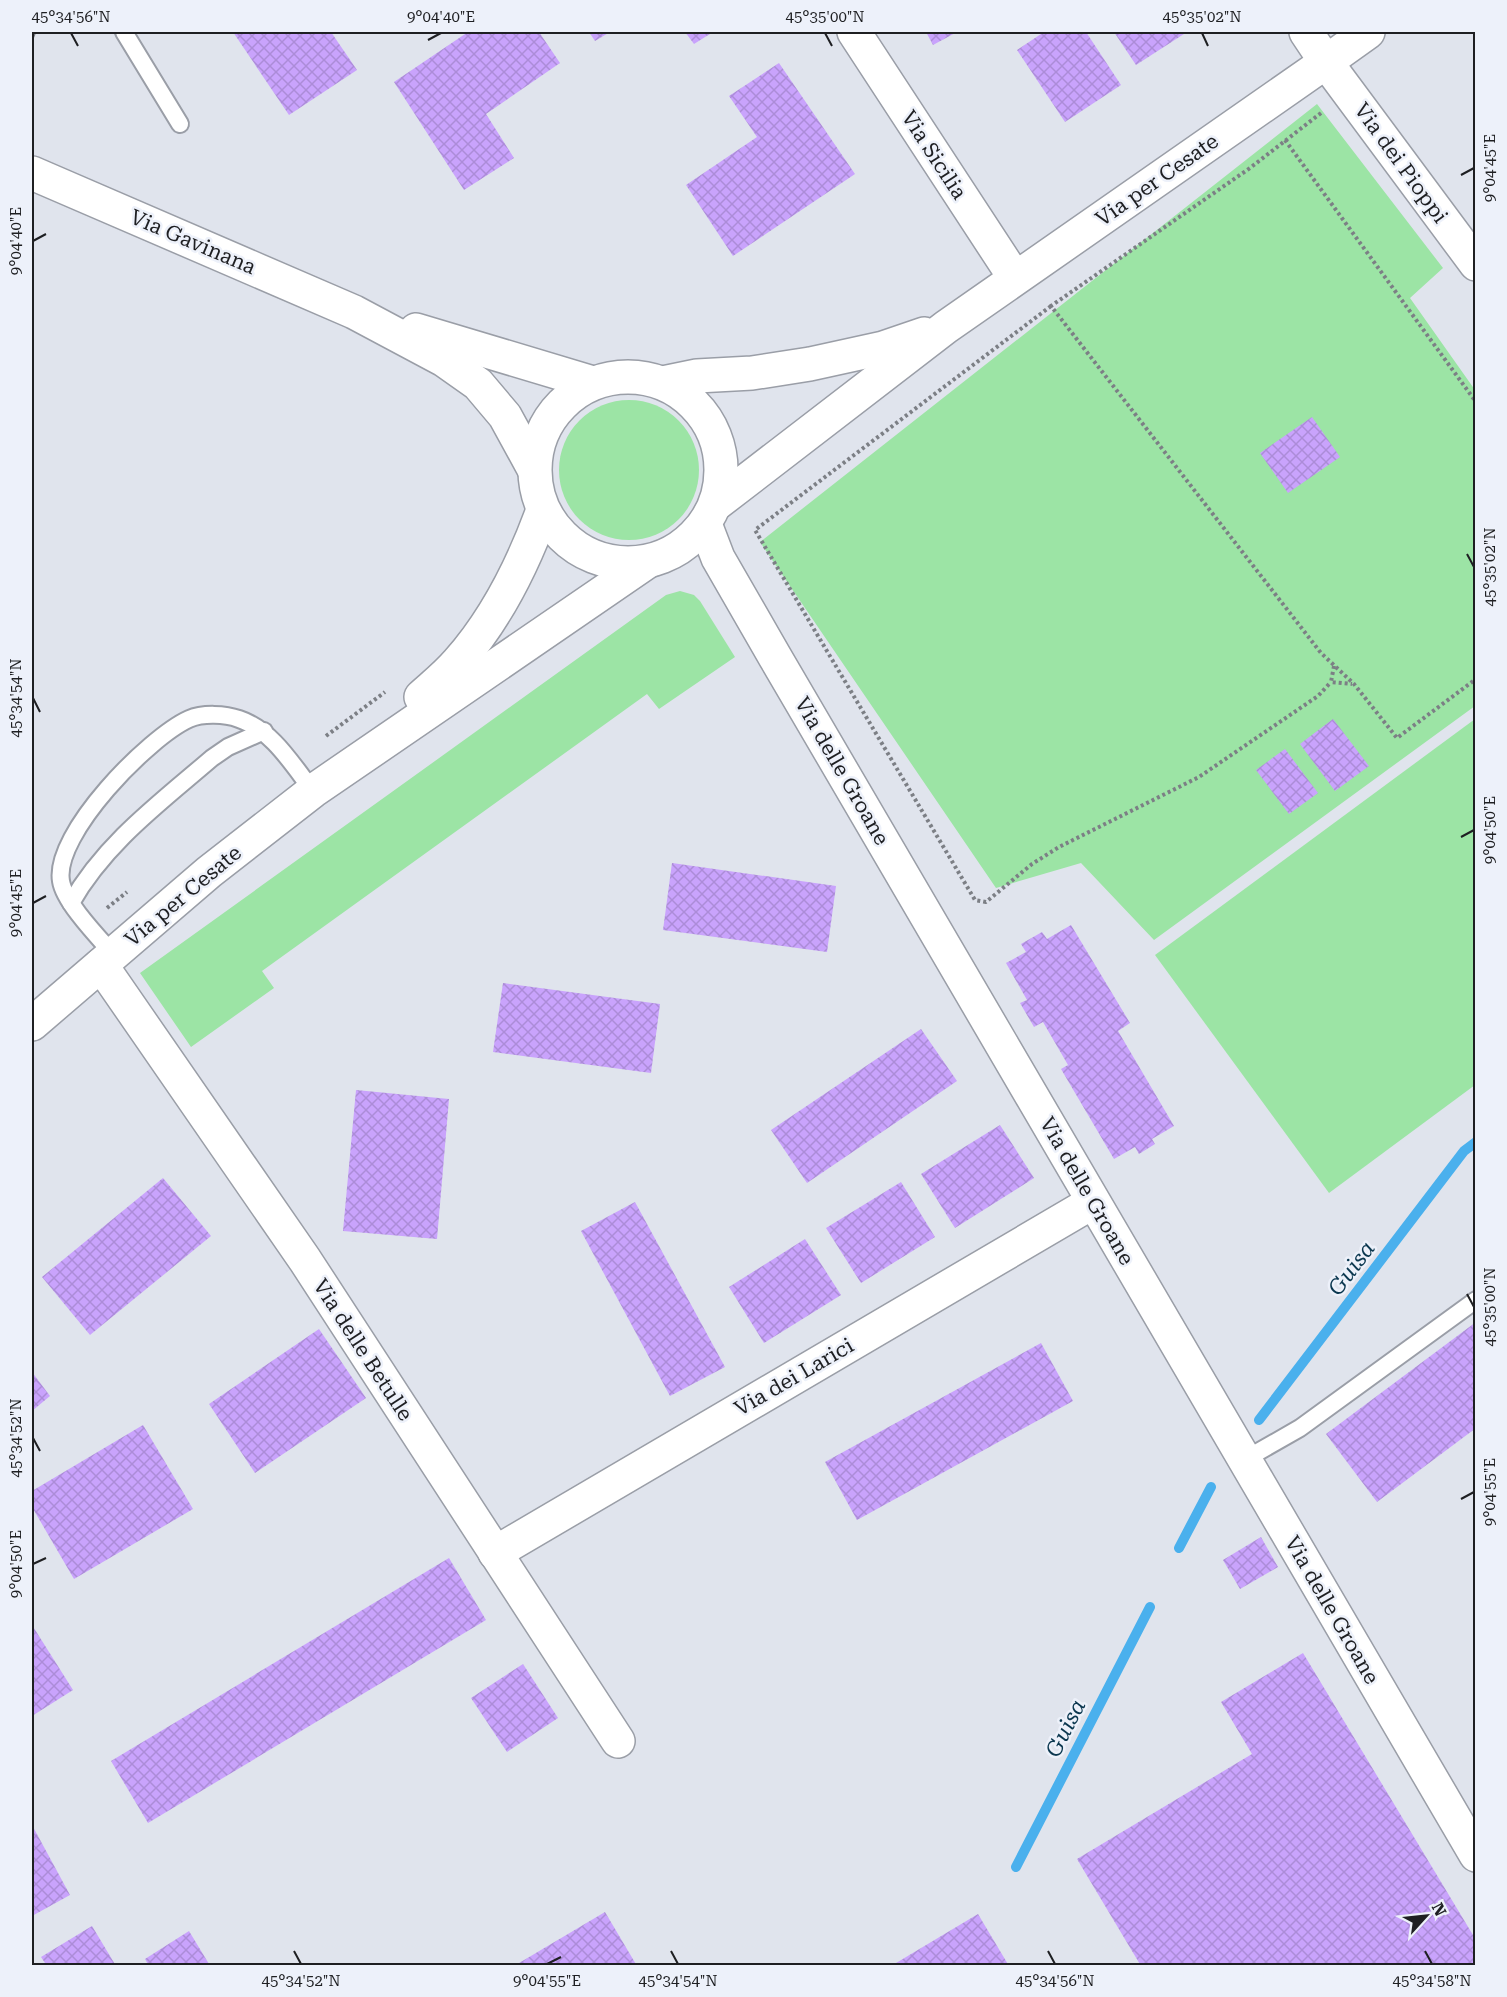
<svg xmlns="http://www.w3.org/2000/svg" width="1507" height="1997" font-family="'Roboto Serif',serif">
  <defs>
    <pattern id="building-cross-hatch" width="8" height="8" patternUnits="userSpaceOnUse" patternTransform="scale(1.5)"><rect width="8" height="8" fill="#c9a3fc"/><path d="M0 0l8 8M0 8l8-8" fill="none" stroke="#ac8cd8"/></pattern>
  </defs>
  <rect width="100%" height="100%" fill="#e0e4ed"/>
  <g fill="#9ce4a5">
    <path d="M1317 104 1443 268 1410 298 1475 390V706L1154 940 1081 863 996 888 760 542Z"/>
    <circle cx="629" cy="470" r="70"/>
    <path d="M680 591 694 595 700 601 735 657 659 709 647 694 262 971 274 988 191 1047 140 973 666 595Z"/>
    <path d="M1475 719V1085L1329 1193 1155 955Z"/>
  </g>
  <g fill="none" stroke-linecap="round" stroke-linejoin="round">
    <g stroke="#4ab0ed" stroke-width="10">
      <path d="M1259 1420 1464 1151 1476 1142"/>
      <path d="M1179 1548 1211 1487"/>
      <path d="M1016 1867 1150 1607"/>
    </g>
  </g>
  <g fill="url(#building-cross-hatch)">
    <path d="M233 32H331L357 70 289 115Z"/>
    <path d="M468 32H539L560 63 486 114 514 158 464 190 394 82Z"/>
    <path d="M589 32H610L595 41Z"/>
    <path d="M685 32H713L694 44Z"/>
    <path d="M926 32H957L933 45Z"/>
    <path d="M1044 32H1086L1121 85 1065 122 1017 50Z"/>
    <path d="M1114 32H1187L1136 65Z"/>
    <path d="M779 63 855 174 733 256 686 185 757 137 729 96Z"/>
    <path d="M1312 417 1340 457 1288 493 1260 453Z"/>
    <path d="M1333 719 1369 766 1335 791 1300 744Z"/>
    <path d="M1285 749 1318 793 1289 814 1256 770Z"/>
    <path d="M672 863 836 886 827 952 663 930Z"/>
    <path d="M1071 925 1130 1023 1118 1031 1174 1126 1152 1139 1155 1144 1139 1154 1135 1147 1114 1159 1061 1069 1068 1065 1043 1022 1034 1027 1020 1003 1027 1000 1006 963 1026 952 1021 944 1042 932 1047 939Z"/>
    <path d="M503 983 660 1004 651 1073 493 1052Z"/>
    <path d="M921 1029 957 1081 807 1183 771 1130Z"/>
    <path d="M356 1090 449 1099 437 1239 343 1231Z"/>
    <path d="M1000 1125 1034 1178 955 1228 921 1174Z"/>
    <path d="M163 1178 211 1236 90 1335 42 1277Z"/>
    <path d="M901 1182 935 1237 861 1283 826 1228Z"/>
    <path d="M635 1202 725 1367 670 1396 581 1231Z"/>
    <path d="M805 1239 841 1295 764 1343 729 1287Z"/>
    <path d="M1476 1322V1428L1377 1502 1326 1434Z"/>
    <path d="M319 1329 366 1398 255 1473 209 1404Z"/>
    <path d="M1041 1343 1073 1401 857 1520 825 1462Z"/>
    <path d="M32 1372 50 1396 32 1411Z"/>
    <path d="M143 1425 193 1509 74 1579 32 1507V1491Z"/>
    <path d="M1261 1537 1278 1567 1240 1589 1223 1560Z"/>
    <path d="M449 1558 486 1620 148 1823 111 1761Z"/>
    <path d="M32 1625 73 1690 32 1716Z"/>
    <path d="M1303 1653 1476 1940V1966H1141L1077 1859 1252 1754 1221 1702Z"/>
    <path d="M523 1664 558 1718 507 1752 471 1698Z"/>
    <path d="M32 1825 70 1895 32 1916Z"/>
    <path d="M605 1912 637 1966H514Z"/>
    <path d="M978 1914 1009 1966H891Z"/>
    <path d="M92 1926 116 1966H47L41 1957Z"/>
    <path d="M189 1931 209 1964 149 1966 145 1959Z"/>
  </g>
  <g fill="none" stroke-linecap="round" stroke-linejoin="round">
    <defs>
      <g id="lane">
        <path d="M124 32 180 124"/>
        <path d="M71 903C105 843 161 802 212 758L228 747 264 731"/>
        <path d="M114 955C99 938 64 902 61 881 53 834 149 737 189 719 203 713 225 714 239 719 272 730 292 764 313 791"/>
        <path d="M1244 1460 1300 1428 1476 1300"/>
      </g>
      <g id="street">
        <path d="M854 32 1015 278"/>
        <path d="M1306 32 1326 62 1368 32"/>
        <path d="M705 524 718 558 775 657 1476 1855"/>
        <path d="M421 697C433 686 447 675 458 662 497 618 523 565 543 510"/>
        <path d="M101 965 305 1260 618 1741"/>
        <path d="M32 1024 209 872 313 791 647 562"/>
        <path d="M495 1553 1093 1202"/>
      </g>
      <g id="secondary">
        <path d="M32 173 354 312 444 360 478 384 505 416 534 469"/>
        <path d="M416 330 593 383"/>
        <circle cx="628" cy="470" r="93"/>
        <path d="M663 383 697 376 752 373 810 364 883 348 924 334"/>
        <path d="M716 504 946 327 1326 62 1476 264"/>
      </g>
    </defs>
    <use href="#lane" stroke="#9a9ea7" stroke-width="20"/>
    <use href="#street" stroke="#9a9ea7" stroke-width="36"/>
    <use href="#secondary" stroke="#9a9ea7" stroke-width="36"/>
    <g stroke="#7c7f85" stroke-width="4" stroke-dasharray="3 3" stroke-linecap="butt">
      <path d="M1321 113 1250 168 1051 306 1321 653 1354 684 1397 738 1476 679"/>
      <path d="M1285 140 1476 402"/>
      <path d="M1051 306 755 530 975 900 986 902 1032 864 1059 847 1199 777 1318 696 1331 682"/>
      <path d="M1334 666 1331 682 1352 684"/>
      <path d="M326 736 385 692"/>
      <path d="M107 908 127 892"/>
    </g>
    <use href="#lane" stroke="#fff" stroke-width="16"/>
    <use href="#street" stroke="#fff" stroke-width="33"/>
    <use href="#secondary" stroke="#fff" stroke-width="33"/>
    <path stroke="#75777d" stroke-width="4.5" stroke-dasharray="8 8" stroke-linecap="butt" d="M32 37 34 32"/>
  </g>
  <path fill="none" stroke="#1e1f22" stroke-width="2" d="M71 33 78 46M825 33 832 46M1202 33 1208 46M428 40 441 33M1461 175 1474 168M33 241 46 234M1467 554 1474 567M33 698 40 712M1461 837 1474 830M33 903 46 896M1467 1294 1474 1307M33 1438 40 1451M1461 1499 1474 1492M33 1564 46 1558M294 1951 301 1964M671 1951 678 1964M1048 1951 1055 1964M1425 1951 1432 1964M547 1964 561 1957"/>
  <g text-anchor="middle" stroke-width="5" stroke-linejoin="round" paint-order="stroke">
    <g font-size="21" fill="#1e1f22" stroke="#edf1fa">
      <text transform="translate(934 155) rotate(57)" y="7">Via Sicilia</text>
      <text transform="translate(1401 163) rotate(54)" y="7">Via dei Pioppi</text>
      <text transform="translate(1157 180) rotate(-35)" y="7">Via per Cesate</text>
      <text transform="translate(193 242) rotate(23)" y="7">Via Gavinana</text>
      <text transform="translate(842 771) rotate(60)" y="7">Via delle Groane</text>
      <text transform="translate(183 896) rotate(-40)" y="7">Via per Cesate</text>
      <text transform="translate(1087 1191) rotate(60)" y="7">Via delle Groane</text>
      <text transform="translate(363 1350) rotate(57)" y="7">Via delle Betulle</text>
      <text transform="translate(794 1377) rotate(-30)" y="7">Via dei Larici</text>
      <text transform="translate(1332 1610) rotate(60)" y="7">Via delle Groane</text>
    </g>
    <g font-size="22" font-style="italic" fill="#0b374f" stroke="#edf1fa">
      <text transform="translate(1351 1268) rotate(-53)" y="8">Guisa</text>
      <text transform="translate(1065 1728) rotate(-63)" y="8">Guisa</text>
    </g>
  </g>
  <rect width="1507" height="1997" fill="none" stroke="#edf1fa" stroke-width="66"/>
  <g transform="translate(1426 1916) rotate(63)" stroke="#edf1fa" stroke-width="4.5" paint-order="stroke">
  <path d="M0-4.5L10 22L0 15L-10 22Z" fill="#1e1f22"/>
  <text y="-9" font-size="16" font-weight="bold" text-anchor="middle" fill="#1e1f22">N</text>
  </g>
  <rect x="33" y="33" width="1441" height="1931" fill="none" stroke="#1e1f22" stroke-width="2"/>
  <g font-size="15" text-anchor="middle" fill="#1e1f22">
    <text x="71" y="22">45°34'56"N</text>
    <text x="441" y="22">9°04'40"E</text>
    <text x="825" y="22">45°35'00"N</text>
    <text x="1202" y="22">45°35'02"N</text>
    <text transform="translate(1490 168) rotate(-90)" y="5">9°04'45"E</text>
    <text transform="translate(16 241) rotate(-90)" y="5">9°04'40"E</text>
    <text transform="translate(1490 567) rotate(-90)" y="5">45°35'02"N</text>
    <text transform="translate(16 698) rotate(-90)" y="5">45°34'54"N</text>
    <text transform="translate(1490 830) rotate(-90)" y="5">9°04'50"E</text>
    <text transform="translate(16 903) rotate(-90)" y="5">9°04'45"E</text>
    <text transform="translate(1490 1307) rotate(-90)" y="5">45°35'00"N</text>
    <text transform="translate(16 1438) rotate(-90)" y="5">45°34'52"N</text>
    <text transform="translate(1490 1492) rotate(-90)" y="5">9°04'55"E</text>
    <text transform="translate(16 1564) rotate(-90)" y="5">9°04'50"E</text>
    <text x="301" y="1986">45°34'52"N</text>
    <text x="547" y="1986">9°04'55"E</text>
    <text x="678" y="1986">45°34'54"N</text>
    <text x="1055" y="1986">45°34'56"N</text>
    <text x="1432" y="1986">45°34'58"N</text>
  </g>
</svg>
